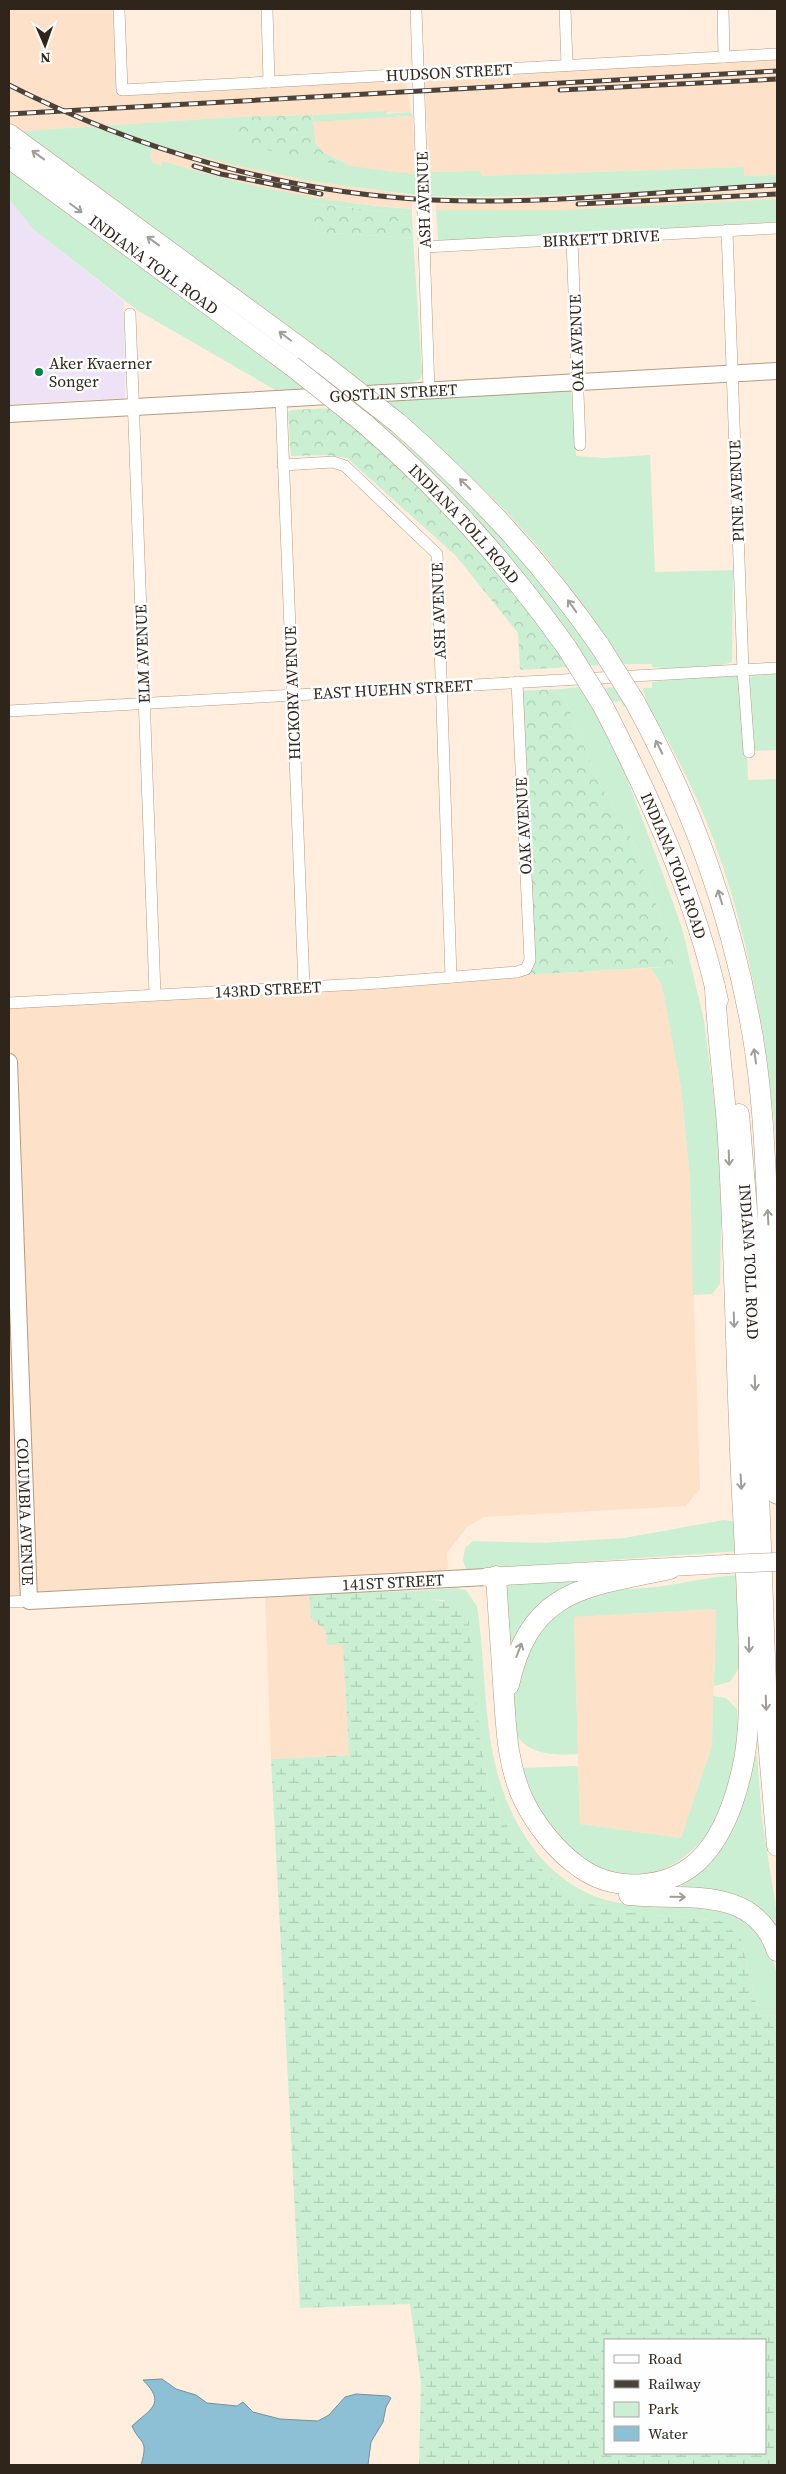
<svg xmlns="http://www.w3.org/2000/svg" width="786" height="2474" font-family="'Source Serif 4',serif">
  <defs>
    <pattern id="forest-crowns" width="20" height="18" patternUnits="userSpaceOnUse" patternTransform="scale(1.25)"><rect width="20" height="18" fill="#caefd3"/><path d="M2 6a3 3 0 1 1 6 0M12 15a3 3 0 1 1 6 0" fill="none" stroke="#aecdb5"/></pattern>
    <pattern id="wetland-marsh" width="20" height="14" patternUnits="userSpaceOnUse" patternTransform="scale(1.25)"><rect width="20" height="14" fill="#caefd3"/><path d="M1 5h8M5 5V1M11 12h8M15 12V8" fill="none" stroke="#aecdb5"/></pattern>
  </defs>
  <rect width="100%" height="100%" fill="#ffeede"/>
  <path fill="#eee2f7" d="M9 199 33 229 124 301 125 398 9 404Z"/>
  <g fill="#fde1c8">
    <path d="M9 9H119L122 90 116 91 118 96 406 80 410 112 236 117 9 132Z"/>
    <path d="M777 59V175L744 176 743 167 480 176V171L429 172 425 79Z"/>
    <path d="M413 116 415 174 356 168 324 153 316 144 313 122Z"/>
    <path d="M154 144 243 167 310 181 411 195 412 209 322 200 255 187 163 162 161 166 153 163 150 157Z"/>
    <path d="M777 183V199L563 210H436L435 197 490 198 561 195Z"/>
    <path d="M651 968 662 985 681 1088 690 1180 700 1489 686 1506 484 1517 467 1527 447 1553 449 1579 9 1602V1284H17L9 1003Z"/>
    <path d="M309 1594 311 1618 343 1644 349 1755 271 1759 265 1596Z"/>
    <path d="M716 1609 712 1746 681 1838 580 1824 574 1617Z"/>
  </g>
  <g fill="#caefd3">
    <path d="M387 111V114L410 112 413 116 313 122 312 115Z"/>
    <path d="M236 117 240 140C297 159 355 168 415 174L416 195 310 181 243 167 154 144 150 157 153 163 161 166 162 161C244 186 327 203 412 209V215L311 203 316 232 413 238 422 373 420 379 414 382 363 386 299 335 89 183 308 389 277 391 137 310 33 229 9 199V132Z"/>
    <path d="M744 167V176L777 175V183C662 190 546 199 430 196L429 172 480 171 481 176Z"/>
    <path d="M777 199V222L438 241 436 210H563Z"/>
    <path d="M571 389 576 456 605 458 650 455 655 572 733 570 732 662C708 671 678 670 652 667V664H621C595 624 569 583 537 546 491 492 439 446 384 402Z"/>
    <path d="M353 403H360L442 473 537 574 603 665 588 666 497 543 440 480Z"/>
    <path d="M744 672 748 780 777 779V1159C768 1043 749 927 705 818 694 791 681 765 667 739 658 722 646 707 643 688H652V682Z"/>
    <path d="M777 674V750L753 751C751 727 742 697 752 675Z"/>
    <path d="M582 687 624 771 660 866 682 928 704 1020 722 1161 720 1284 712 1294 693 1295 690 1180 681 1088 662 985 651 968 678 966 634 843 599 783 561 689Z"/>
    <path d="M617 687 628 705 623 707 621 701 609 702 601 688Z"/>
    <path d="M724 1520 733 1521 738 1527 741 1551 466 1570 463 1560 465 1548 473 1541 542 1543 624 1538Z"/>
    <path d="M742 1575 740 1667 730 1682 714 1686 716 1609 574 1617 578 1754C557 1755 528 1756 516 1734 500 1707 531 1640 548 1618 553 1611 566 1605 573 1601 597 1588 636 1590 663 1586 689 1582 715 1576 742 1575Z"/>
    <path d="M564 1581 582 1583 530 1615 518 1632 508 1657 504 1588 511 1583Z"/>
    <path d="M457 1588 466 1590 477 1606C490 1692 478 1773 533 1848 553 1875 587 1899 621 1903 686 1910 758 1888 777 1975 780 1989 777 2006 777 2020L775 2015 759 2016 741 1938 721 1921 611 1911 570 1895 538 1866 507 1826 488 1785 480 1736 444 1600 416 1599 415 1591Z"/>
    <path d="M713 1696 726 1698 737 1709C743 1778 712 1875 629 1875 604 1876 579 1862 562 1844 541 1823 531 1795 520 1768L578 1766 580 1824 681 1838 712 1746Z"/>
    <path d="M757 1756 762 1820 777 1914V1938L681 1888V1881L750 1757Z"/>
  </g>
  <g fill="url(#forest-crowns)">
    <path d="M312 115 316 144 324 153 356 168 277 153 239 140 236 117Z"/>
    <path d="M310 203 412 215 413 238 316 232Z"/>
    <path d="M332 408C425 481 500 573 571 667L520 670 518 633 456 556 347 458 326 455 291 456 288 412 292 410Z"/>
    <path d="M561 689 599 783 634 843 678 966 524 975 526 969 516 691Z"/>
  </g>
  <path fill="url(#wetland-marsh)" fill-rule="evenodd" d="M415 1591 416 1599C441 1600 456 1599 469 1622L480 1736 488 1785 507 1826 538 1866 570 1895 611 1911 721 1921 741 1938 759 2016 775 2015 777 2020V2465H419L421 2382 410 2304 300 2308 271 1759 349 1755 343 1644 327 1645 326 1631 311 1618 309 1594ZM605 2340H765V2453H605Z"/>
  <path fill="#8dc0d5" stroke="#71929d" d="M162 2379 176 2389 196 2395 207 2403 237 2406 243 2402 253 2412 280 2419 318 2421 329 2415 345 2397 356 2394 388 2396 391 2398 386 2407 383 2422 371 2442 368 2465H141C149 2438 140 2445 132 2426 150 2409 167 2404 143 2380Z"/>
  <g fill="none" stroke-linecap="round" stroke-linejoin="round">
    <defs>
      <g id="street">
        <path d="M119 9 122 90 777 54"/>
        <path d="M267 9 269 82"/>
        <path d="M416 9 429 390"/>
        <path d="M565 9 567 65"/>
        <path d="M723 9 724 57"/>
        <path d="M727 230 743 670 749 752"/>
        <path d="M572 240 580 445"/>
        <path d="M424 247 777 228"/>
        <path d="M130 314 155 994"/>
        <path d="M281 399 304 987"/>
        <path d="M283 465 333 462 345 466 437 554 451 977"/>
        <path d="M9 711 777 668"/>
        <path d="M9 1003 379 983 517 972 526 969 530 960 517 682"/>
        <path d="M9 1602 29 1601"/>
      </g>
      <g id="secondary">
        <path id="s1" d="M9 414 777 371"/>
        <path id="s2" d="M9 1062 29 1601 487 1577"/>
      </g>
      <path id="primary" d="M487 1577 726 1564"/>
      <g id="highway">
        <path d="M9 134 324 365"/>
        <path id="s3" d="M9 158 292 366"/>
        <path d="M398 423C475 491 541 561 600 646"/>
        <path id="s4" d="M365 424C444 493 506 562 567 648"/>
        <path d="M635 702C693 808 731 914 752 1032 763 1094 765 1157 768 1220 772 1311 774 1402 777 1494"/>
        <path id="s5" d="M603 706C651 799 695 897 718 1000"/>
        <path id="s6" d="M739 1114 750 1245 768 1740 777 1846"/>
        <path d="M496 1576C498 1612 501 1648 503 1683 506 1722 506 1764 524 1801 536 1825 556 1851 579 1867 613 1892 665 1890 697 1862 724 1837 737 1796 744 1760 750 1727 749 1694 749 1661 748 1605 745 1549 742 1494 736 1376 735 1258 728 1140 725 1089 717 1038 715 987"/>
        <path d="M509 1685C530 1588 586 1587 670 1569"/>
        <path d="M629 1895C683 1901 754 1883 777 1951"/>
      </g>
    </defs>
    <use href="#street" stroke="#b59b82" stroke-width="12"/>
    <use href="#secondary" stroke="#b59b82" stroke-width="18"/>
    <use href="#primary" stroke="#b59b82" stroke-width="19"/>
    <use href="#highway" stroke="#b59b82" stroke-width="21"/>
    <use href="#street" stroke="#fff" stroke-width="11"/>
    <use href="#secondary" stroke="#fff" stroke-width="16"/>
    <use href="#primary" stroke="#fff" stroke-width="18"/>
    <use href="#highway" stroke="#fff" stroke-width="20"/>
    <defs>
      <g id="rail">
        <path d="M9 85C139 151 287 193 433 200 547 205 664 191 777 185"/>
        <path d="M560 90 777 79"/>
        <path d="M9 114 777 71"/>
        <path d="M194 166 221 174 321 194"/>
        <path d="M578 204 777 194"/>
      </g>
    </defs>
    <use href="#rail" stroke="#4d4238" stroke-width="5"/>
    <use href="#rail" stroke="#fefefe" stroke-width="3" stroke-dasharray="9" stroke-linecap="butt"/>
    <defs>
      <path id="primary-bridge" d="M726 1564 777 1562"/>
      <g id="highway-bridge">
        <path d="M324 365 398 423"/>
        <path d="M292 366 365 424"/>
        <path d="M600 646 635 702"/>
        <path d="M567 648 603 706"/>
      </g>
    </defs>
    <use href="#primary-bridge" stroke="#b59b82" stroke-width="19" stroke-linecap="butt"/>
    <use href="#highway-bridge" stroke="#b59b82" stroke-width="21" stroke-linecap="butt"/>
    <use href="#primary-bridge" stroke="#fff" stroke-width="18"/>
    <use href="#highway-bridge" stroke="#fff" stroke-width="20"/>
  </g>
  <defs><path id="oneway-shaft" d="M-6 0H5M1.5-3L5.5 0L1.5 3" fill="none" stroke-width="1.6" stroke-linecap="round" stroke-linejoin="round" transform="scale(1.25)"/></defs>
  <g stroke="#a19d98">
    <use href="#oneway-shaft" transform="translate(38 155) rotate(-144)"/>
    <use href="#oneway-shaft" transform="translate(76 208) rotate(37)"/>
    <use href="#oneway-shaft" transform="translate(153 241) rotate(-144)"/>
    <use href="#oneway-shaft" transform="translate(285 336) rotate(-143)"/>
    <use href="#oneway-shaft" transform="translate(465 484) rotate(-136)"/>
    <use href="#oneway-shaft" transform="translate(572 606) rotate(-125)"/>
    <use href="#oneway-shaft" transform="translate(659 747) rotate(-117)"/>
    <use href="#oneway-shaft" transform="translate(720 897) rotate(-107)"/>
    <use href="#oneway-shaft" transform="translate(755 1056) rotate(-98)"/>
    <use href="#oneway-shaft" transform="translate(729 1158) rotate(88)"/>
    <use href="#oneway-shaft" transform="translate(768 1217) rotate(-93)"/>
    <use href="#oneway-shaft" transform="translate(734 1320) rotate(88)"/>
    <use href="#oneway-shaft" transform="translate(755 1383) rotate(88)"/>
    <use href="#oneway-shaft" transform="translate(741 1482) rotate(87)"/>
    <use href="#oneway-shaft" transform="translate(749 1645) rotate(89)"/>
    <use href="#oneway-shaft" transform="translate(519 1650) rotate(-69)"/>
    <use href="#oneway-shaft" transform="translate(766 1703) rotate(88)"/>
    <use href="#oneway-shaft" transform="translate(678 1897) rotate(1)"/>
  </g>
  <circle fill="#06833c" stroke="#fefefe" stroke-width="2" cx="39" cy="372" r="5"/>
  <g text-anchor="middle" stroke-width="5" stroke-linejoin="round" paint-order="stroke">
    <g font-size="16" fill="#2f251b" stroke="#fefefe">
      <text transform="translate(449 72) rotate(-3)" y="6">HUDSON STREET</text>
      <text transform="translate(423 200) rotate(-92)" y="6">ASH AVENUE</text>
      <text transform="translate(601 238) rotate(-3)" y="6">BIRKETT DRIVE</text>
      <text dy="6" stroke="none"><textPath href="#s3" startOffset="180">INDIANA TOLL ROAD</textPath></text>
      <text transform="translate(576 343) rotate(-92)" y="6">OAK AVENUE</text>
      <text dy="6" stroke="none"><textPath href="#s1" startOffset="385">GOSTLIN STREET</textPath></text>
      <text transform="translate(736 491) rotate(-92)" y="6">PINE AVENUE</text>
      <text dy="6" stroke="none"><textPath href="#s4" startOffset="141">INDIANA TOLL ROAD</textPath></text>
      <text transform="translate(438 611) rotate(-92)" y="6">ASH AVENUE</text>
      <text transform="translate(142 654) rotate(-92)" y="6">ELM AVENUE</text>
      <text transform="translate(393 689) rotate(-3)" y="6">EAST HUEHN STREET</text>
      <text transform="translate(292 693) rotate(-92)" y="6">HICKORY AVENUE</text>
      <text transform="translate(523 826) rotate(-93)" y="6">OAK AVENUE</text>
      <text dy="6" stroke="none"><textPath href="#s5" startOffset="175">INDIANA TOLL ROAD</textPath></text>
      <text transform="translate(268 989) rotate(-3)" y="6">143RD STREET</text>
      <text dy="6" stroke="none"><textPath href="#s6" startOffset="148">INDIANA TOLL ROAD</textPath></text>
      <text dy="6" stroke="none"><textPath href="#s2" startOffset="450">COLUMBIA AVENUE</textPath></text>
      <text dy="6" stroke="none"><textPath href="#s2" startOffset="904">141ST STREET</textPath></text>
    </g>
    <g font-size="16" fill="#2f251b" stroke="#fefefe" text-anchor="start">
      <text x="49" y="369">Aker Kvaerner<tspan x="49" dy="18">Songer</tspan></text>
    </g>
  </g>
  <rect width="786" height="2474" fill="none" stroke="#2f251b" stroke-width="20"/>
  <rect x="604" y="2339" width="162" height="115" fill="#fefefe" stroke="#aba7a3"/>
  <rect x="614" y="2355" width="25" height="8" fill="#ffffff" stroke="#aba7a3"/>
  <text x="648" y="2364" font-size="15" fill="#2f251b">Road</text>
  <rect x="614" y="2380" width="25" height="8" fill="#4d4238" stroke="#aba7a3"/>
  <text x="648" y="2389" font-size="15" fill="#2f251b">Railway</text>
  <rect x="614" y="2402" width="25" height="15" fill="#caefd3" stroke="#aba7a3"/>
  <text x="648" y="2414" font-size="15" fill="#2f251b">Park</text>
  <rect x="614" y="2426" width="25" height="15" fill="#8dc0d5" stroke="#aba7a3"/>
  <text x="648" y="2439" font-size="15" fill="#2f251b">Water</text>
  <g transform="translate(45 45) rotate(178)" stroke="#fefefe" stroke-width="4" paint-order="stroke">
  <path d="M0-4L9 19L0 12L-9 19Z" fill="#2f251b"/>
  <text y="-8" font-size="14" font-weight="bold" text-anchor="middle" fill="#2f251b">N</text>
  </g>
</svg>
